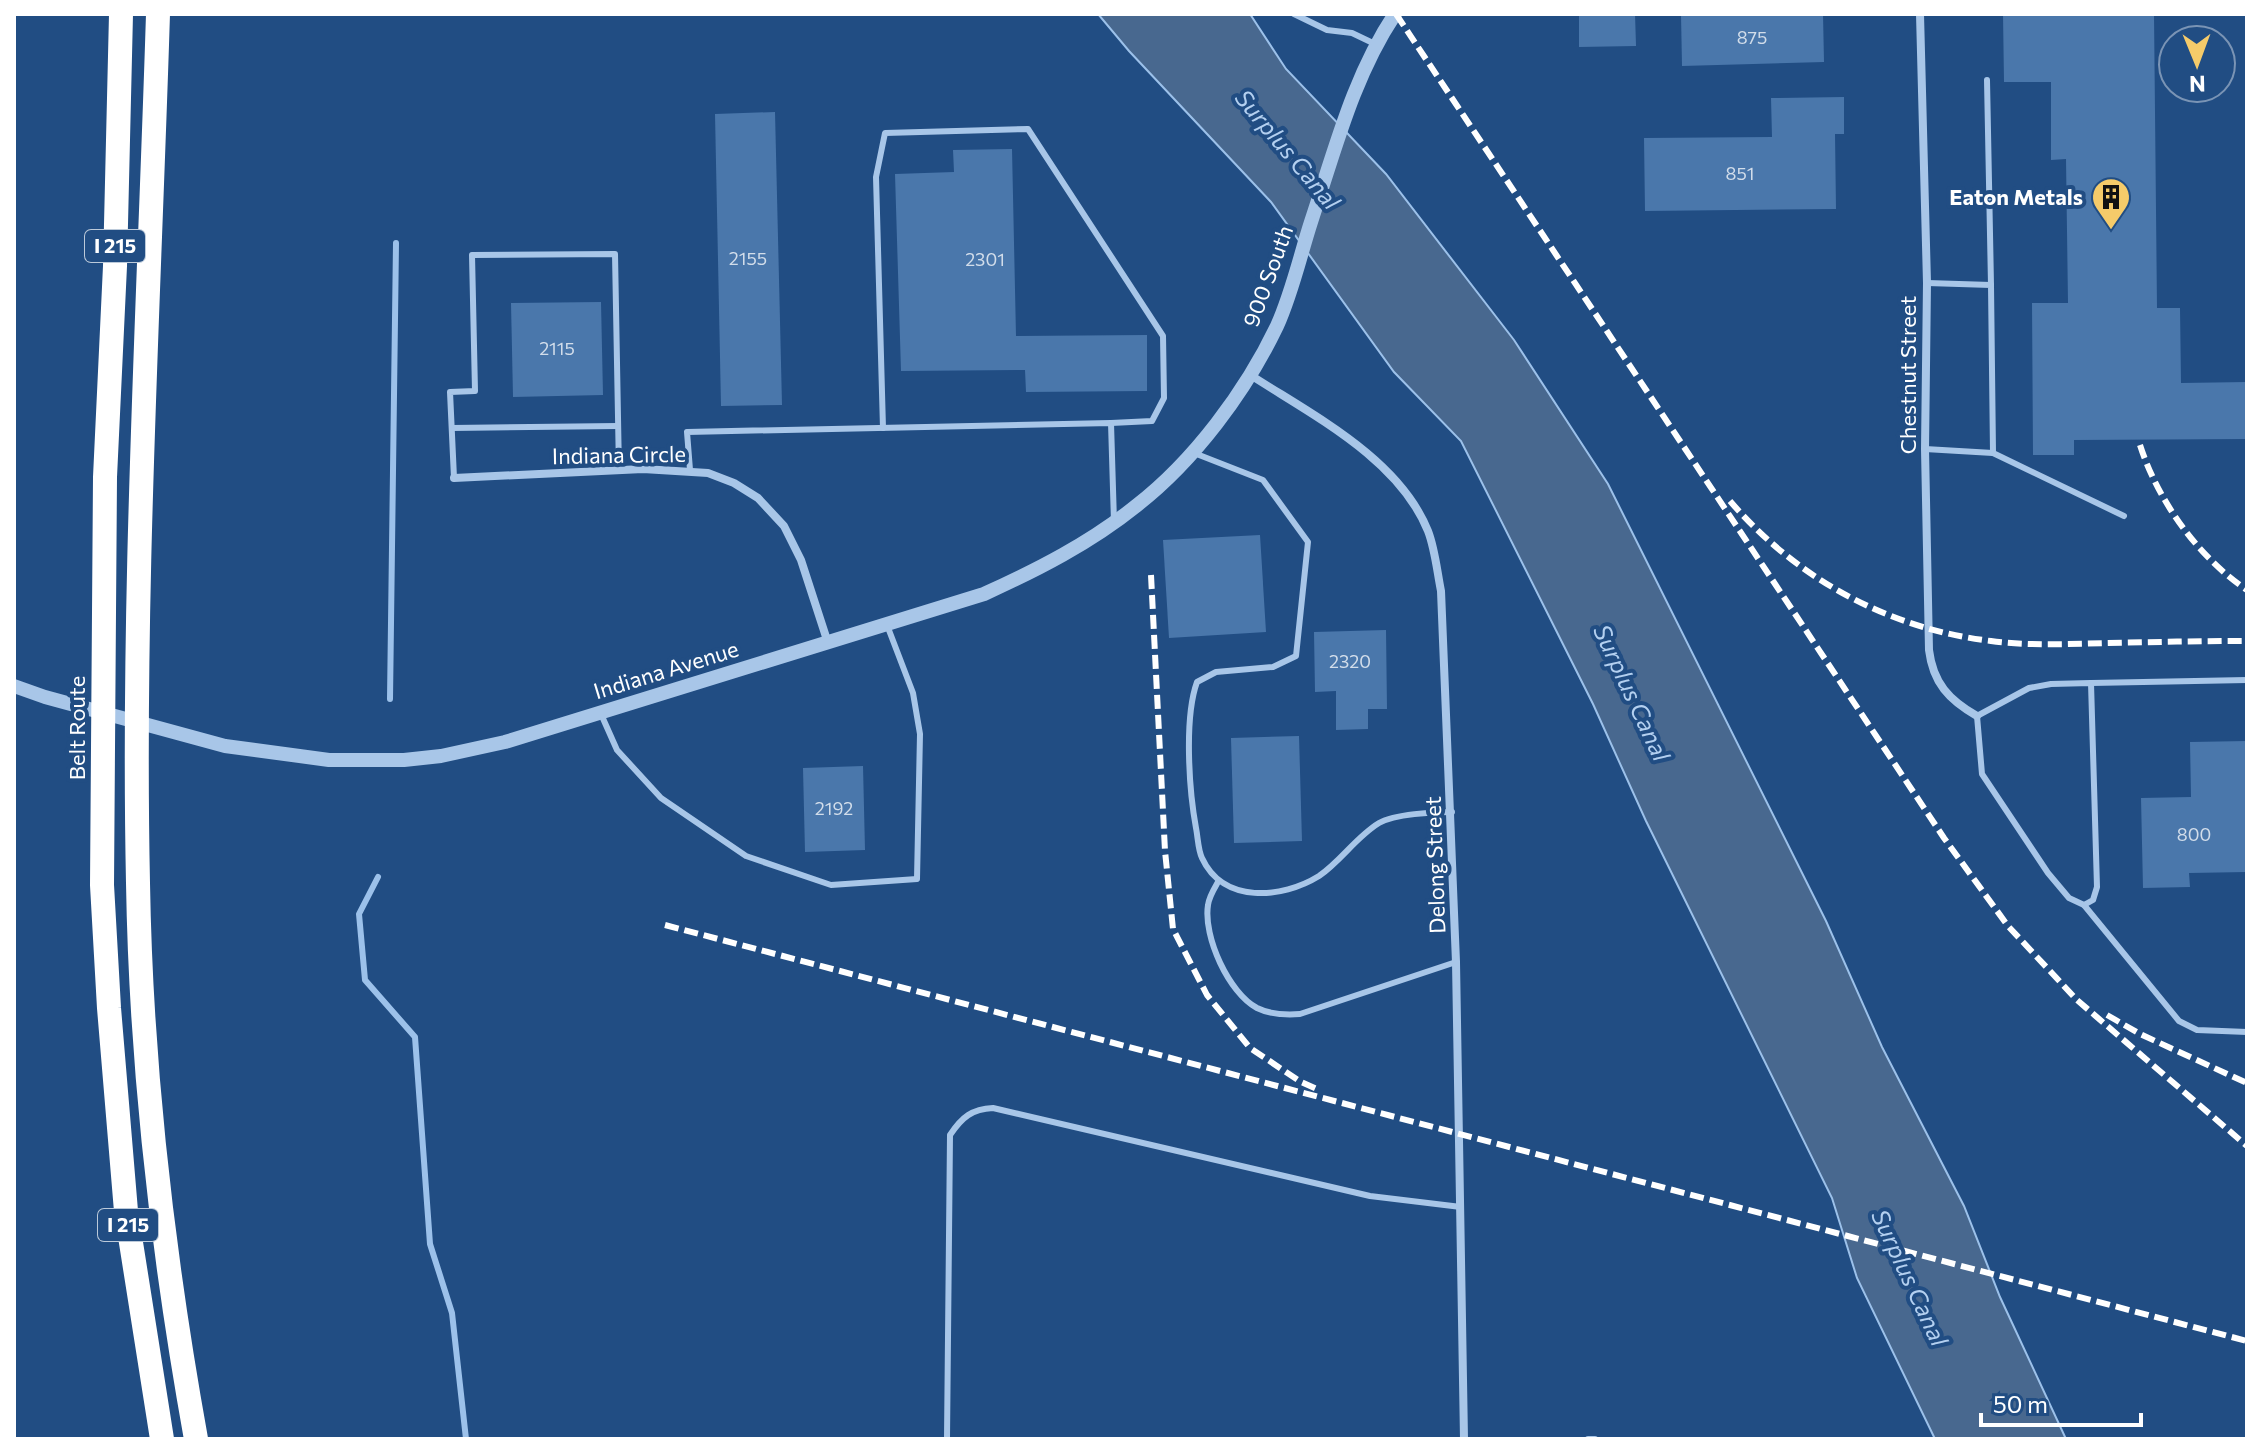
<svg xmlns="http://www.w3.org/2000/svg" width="2261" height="1453" font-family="Commissioner,sans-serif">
  <rect width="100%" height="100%" fill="#214d83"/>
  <path fill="#48688f" stroke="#9cc1ea" stroke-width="2" d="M1098 14H1250L1286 69 1386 174 1514 340 1608 484 1826 921 1882 1047 1964 1206 2000 1297 2066 1439H1935L1857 1278 1832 1198 1646 821 1593 704 1461 441 1394 372 1271 202 1129 51Z"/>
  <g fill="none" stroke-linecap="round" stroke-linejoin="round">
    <g stroke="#9cc1ea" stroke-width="6">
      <path d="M390 699 396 243"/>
      <path d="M378 877 359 914 365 980 415 1037 430 1244 452 1313 466 1439"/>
    </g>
  </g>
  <g fill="#4a77ab">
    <path d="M1579 14H1635L1636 46 1579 47Z"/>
    <path d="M1681 14H1823L1824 62 1682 66Z"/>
    <path d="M2003 14H2154L2157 308H2180L2181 383 2247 382V439L2074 440V455H2033L2032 303H2068L2066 159 2051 160V82H2004Z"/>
    <path d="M1844 97V134H1835L1836 209 1645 211 1644 138 1772 137 1771 98Z"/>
    <path d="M775 112 782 405 721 406 715 114Z"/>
    <path d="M1012 149 1016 336 1147 335V391L1026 392 1025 370 901 371 895 174 954 172 953 150Z"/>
    <path d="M601 302 603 395 513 397 511 303Z"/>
    <path d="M1260 535 1266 632 1169 638 1163 540Z"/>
    <path d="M1386 630 1387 709H1368V729L1336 730V691L1315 692 1314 632Z"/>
    <path d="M1299 736 1302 841 1234 843 1231 738Z"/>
    <path d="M2247 741V872L2189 873 2190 887 2143 888 2141 798 2191 797 2190 742Z"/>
    <path d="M863 766 865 850 805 852 803 768Z"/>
  </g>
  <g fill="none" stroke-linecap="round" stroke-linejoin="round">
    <g stroke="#a8c6e8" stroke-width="6">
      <path d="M1294 14 1327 30 1352 33 1375 44"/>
      <path d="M1987 80 1991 285"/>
      <path d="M1927 283 1991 285 1993 453 2124 516"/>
      <path d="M452 428 618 426"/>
      <path d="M883 428 876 177 885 133 1028 129 1163 336 1164 398 1152 421 1111 423"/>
      <path d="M1925 449 1993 453"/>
      <path d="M1194 453 1263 480 1308 542 1296 656 1273 667 1216 672 1197 682C1184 718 1189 790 1196 828 1198 838 1198 850 1202 858 1223 904 1282 899 1319 876 1341 861 1356 837 1379 823 1395 814 1433 812 1452 812"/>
      <path d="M690 470 687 432 1111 423 1114 522"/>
      <path d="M454 478 450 392 475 391 472 255 615 254 619 471"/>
      <path d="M2091 683 2097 887 2093 900 2084 905 2069 898 2048 873 1982 774 1977 716 2029 688 2051 684Z"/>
      <path d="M2091 683 2247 680"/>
      <path d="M601 714 617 750 661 798 746 856 831 885 917 879 920 734 913 693 887 625"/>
      <path d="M1218 882C1214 889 1209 897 1208 905 1203 937 1229 993 1257 1008 1271 1015 1286 1015 1300 1014L1456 962"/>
      <path d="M2084 905 2179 1021 2197 1030 2247 1032"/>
      <path d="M947 1439 950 1135C962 1117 972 1109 993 1108L1370 1196 1461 1207"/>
      <path d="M1588 1439H1595"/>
    </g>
    <g stroke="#a8c6e8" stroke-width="8">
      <path d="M1920 14 1927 283 1925 449 1929 650C1933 683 1949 700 1977 716"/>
      <path d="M1252 376C1314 416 1399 459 1428 531 1435 549 1437 571 1441 591L1456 962 1464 1439"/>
      <path d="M454 478 643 469 708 473 734 483 758 498 784 526 801 560 828 643"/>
    </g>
    <path stroke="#a8c6e8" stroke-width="14" d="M14 686 45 697 225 746 329 760H404L441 756 505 742 984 594C1037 570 1090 543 1136 506 1194 461 1246 391 1277 326 1292 293 1300 256 1311 222 1335 150 1353 77 1395 14"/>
    <g stroke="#fff" stroke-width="24">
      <path d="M121 14 115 266 105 477 102 885 109 1008 126 1211 162 1439"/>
      <path d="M158 14C149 303 132 593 138 883 141 1069 163 1256 196 1439"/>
    </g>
    <g stroke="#fff" stroke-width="6" stroke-dasharray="14 6" stroke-linecap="butt">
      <path d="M1396 14 1944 838 2008 926 2077 1000 2247 1146"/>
      <path d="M2140 445C2158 501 2198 557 2247 590"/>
      <path d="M1730 501C1797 579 1889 629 1991 641 2030 646 2069 644 2107 643 2154 642 2200 641 2247 641"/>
      <path d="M1151 575 1165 851 1173 929 1207 995 1250 1048 1301 1082 1317 1089"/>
      <path d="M665 925 2247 1341"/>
      <path d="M2107 1015 2140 1034 2247 1083"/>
    </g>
  </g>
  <defs>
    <symbol id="building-pin" viewBox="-11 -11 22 30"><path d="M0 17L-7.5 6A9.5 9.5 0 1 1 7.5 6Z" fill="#f5cb6a" stroke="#214d83"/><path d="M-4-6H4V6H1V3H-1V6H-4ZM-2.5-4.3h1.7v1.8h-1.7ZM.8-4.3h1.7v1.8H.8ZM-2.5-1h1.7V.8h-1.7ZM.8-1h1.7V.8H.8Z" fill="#111"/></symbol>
  </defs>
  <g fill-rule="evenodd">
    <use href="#building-pin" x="2089" y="175" width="44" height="60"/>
  </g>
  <g text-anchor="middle" stroke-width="8" stroke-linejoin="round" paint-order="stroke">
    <g font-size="18" fill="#d2ddea">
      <text x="1752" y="44">875</text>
      <text x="1740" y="180">851</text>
      <text x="748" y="265">2155</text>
      <text x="985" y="266">2301</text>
      <text x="557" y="355">2115</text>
      <text x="1350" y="668">2320</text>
      <text x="834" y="815">2192</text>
      <text x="2194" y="841">800</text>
    </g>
    <g fill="#214d83" stroke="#bccada" stroke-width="2">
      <rect x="85" y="230" width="60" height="32" rx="6"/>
      <rect x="98" y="1209" width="60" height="32" rx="6"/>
    </g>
    <g font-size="20" font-weight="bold" fill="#fff">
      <text x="115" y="253">I 215</text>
      <text x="128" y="1232">I 215</text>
    </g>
    <g font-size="22" font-weight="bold" fill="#fff" stroke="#214d83" text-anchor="end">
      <text x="2083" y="205">Eaton Metals</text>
    </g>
    <g font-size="22" fill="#fff" stroke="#214d83">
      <text transform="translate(1268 276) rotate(-70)" y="8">900 South</text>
      <text transform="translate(1908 375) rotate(-90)" y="8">Chestnut Street</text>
      <text transform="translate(619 455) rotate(-1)" y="8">Indiana Circle</text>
      <text transform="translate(666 670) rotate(-17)" y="8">Indiana Avenue</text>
      <text transform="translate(77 728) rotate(-90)" y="8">Belt Route</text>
      <text transform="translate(1435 865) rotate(-92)" y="8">Delong Street</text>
    </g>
    <g font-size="24" font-style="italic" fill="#b4d0f0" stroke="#214d83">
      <text transform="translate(1287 150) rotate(50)" y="8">Surplus Canal</text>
      <text transform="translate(1631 693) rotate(65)" y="8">Surplus Canal</text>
      <text transform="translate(1909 1278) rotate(65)" y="8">Surplus Canal</text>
    </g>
  </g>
  <rect width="2261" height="1453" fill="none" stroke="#ffffff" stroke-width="32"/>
  <g transform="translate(2197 64) rotate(179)"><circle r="38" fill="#214d83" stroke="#7a94b5" stroke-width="2"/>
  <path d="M0-6L14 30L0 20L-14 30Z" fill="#f5cb6a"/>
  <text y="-12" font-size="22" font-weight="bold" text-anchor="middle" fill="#ffffff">N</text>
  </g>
  <path d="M1981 1413v12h160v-12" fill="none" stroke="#ffffff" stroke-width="4"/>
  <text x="1993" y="1413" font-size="24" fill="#ffffff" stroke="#214d83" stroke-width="6" paint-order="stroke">50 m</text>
</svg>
